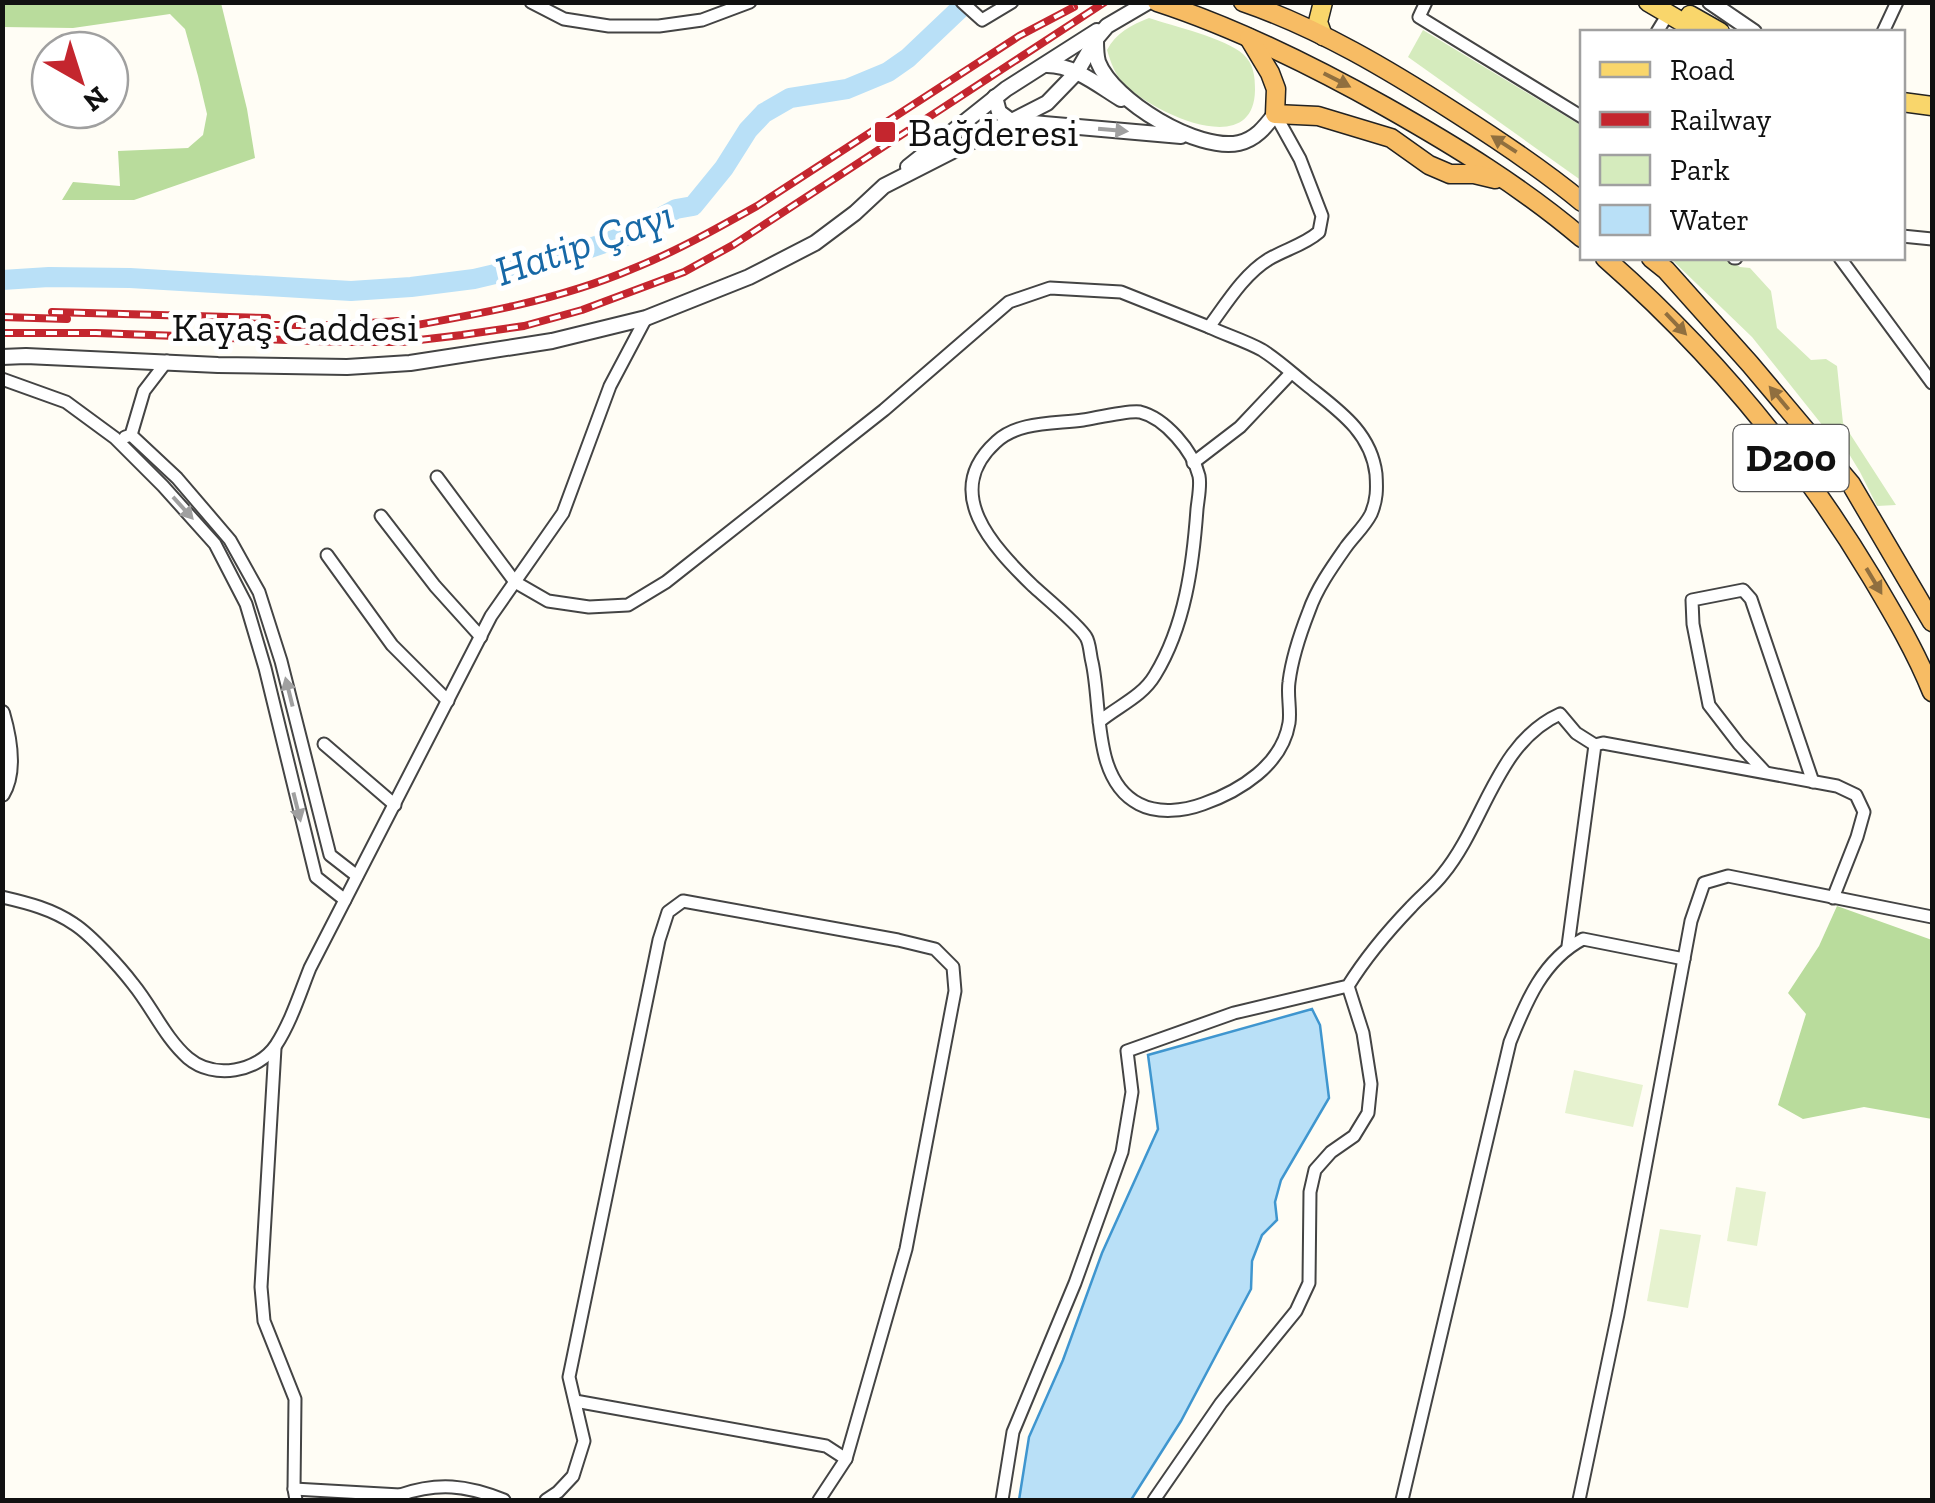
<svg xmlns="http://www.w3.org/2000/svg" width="1935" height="1503" font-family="'Zilla Slab',serif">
  <rect width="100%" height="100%" fill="#fffdf5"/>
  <g fill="#d5ebbd">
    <path d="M1149 18C1173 26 1225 38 1243 54 1254 64 1255 77 1255 90 1254 162 1151 111 1125 85 1115 75 1111 63 1107 50 1116 33 1131 25 1149 18Z"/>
    <path d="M1423 30 1582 126V181L1408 57Z"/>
    <path d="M1670 258H1728L1740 267 1750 268 1771 291 1777 328 1811 360 1826 359 1837 366 1843 423 1896 505 1877 506 1860 472 1843 444 1823 426 1752 337Z"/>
  </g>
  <g fill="#b9dc9c">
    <path d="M3 2 221 3 247 109 255 158 134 200H62L73 182 120 186 118 151 188 148 203 135 207 114 198 76 185 29 170 14 73 28 3 27Z"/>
    <path d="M1837 906 1932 940V1119L1864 1107 1803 1119 1778 1105 1806 1014 1788 993 1819 946Z"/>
  </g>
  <g fill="#e6f2cf">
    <path d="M1574 1070 1643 1085 1633 1127 1565 1113Z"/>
    <path d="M1736 1187 1766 1192 1757 1246 1727 1241Z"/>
    <path d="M1660 1229 1701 1235 1688 1308 1647 1301Z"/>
  </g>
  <path fill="#b9e0f7" stroke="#3f96cf" stroke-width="2.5" d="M1312 1009 1320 1025 1329 1098 1281 1180 1275 1202 1277 1220 1262 1235 1252 1261 1251 1289 1181 1421 1131 1500H1019L1029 1437 1063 1360 1102 1253 1158 1129 1148 1055Z"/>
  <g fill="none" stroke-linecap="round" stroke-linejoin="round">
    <path stroke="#b9e0f7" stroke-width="20" d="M2 280 49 277 130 278 351 291 411 287 474 279 558 259 628 235 676 209 693 206 724 168 748 130 764 113 790 98 847 89 888 72 908 58 967 2"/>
    <defs>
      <g id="minor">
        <path d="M531 2 564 19 609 26H659L702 20 750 2"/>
        <path d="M962 2 982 20 1012 2"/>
        <path d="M1426 2 1419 17 1582 117"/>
        <path d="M1657 32 1668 14"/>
        <path d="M1883 32 1897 2"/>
        <path d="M1902 236 1932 239"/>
        <path d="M1734 258H1736"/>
        <path d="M1840 258 1932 383"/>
        <path d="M2 379 66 402 115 438 163 486 215 544 246 604 265 668 316 877 345 900"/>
        <path d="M131 435 177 478 230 540 259 592 281 661 330 855 357 876"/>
        <path d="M125 437 131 435 144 391 167 361"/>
        <path d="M1193 463 1240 427 1291 373"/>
        <path d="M437 477 515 582 548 601 589 607 628 605 666 582 884 410 1009 302 1050 288 1121 292 1209 327"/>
        <path d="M381 516 435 586 481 637"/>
        <path d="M327 555 392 645 448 701"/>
        <path d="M1099 722C1118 706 1142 697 1155 675 1185 626 1193 565 1197 509 1198 499 1201 486 1199 476 1193 451 1165 418 1140 412 1129 410 1096 418 1083 420 1055 424 1018 421 996 442 941 492 992 546 1033 586 1044 596 1080 626 1086 637 1090 643 1090 655 1092 662 1102 706 1092 780 1139 804 1158 814 1184 811 1203 804 1240 791 1282 765 1289 723 1291 710 1287 695 1289 682 1292 657 1300 634 1309 611 1317 588 1332 567 1346 547 1354 536 1365 526 1371 514 1377 500 1377 489 1376 474 1371 432 1338 410 1308 386 1293 374 1278 360 1262 350 1246 341 1226 335 1209 327 1226 304 1244 274 1269 259 1286 249 1304 245 1319 232L1322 216 1300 159 1275 114"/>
        <path d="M324 744 395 805"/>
        <path d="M1765 772 1739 744 1709 705 1693 624 1692 600 1743 590 1751 599 1813 782"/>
        <path d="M2 897C28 903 52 909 74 924 91 935 120 967 133 984 152 1007 165 1038 188 1058 214 1080 258 1072 276 1045 291 1022 300 993 310 968L491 616 563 513 610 386 646 318"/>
        <path d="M1568 946 1595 745 1603 743 1837 786 1856 795 1864 812 1857 837 1833 898"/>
        <path d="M275 1048 261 1287 264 1321 295 1399 294 1489 296 1500"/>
        <path d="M575 1401 826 1446 846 1459"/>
        <path d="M294 1489 400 1495 403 1500"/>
        <path d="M400 1495C438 1482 466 1485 504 1500"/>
        <path d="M546 1500 558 1492 573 1476 584 1441 569 1377 659 940 668 912 683 901 898 940 935 949 953 967 955 991 906 1249 846 1459 819 1500"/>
        <path d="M1002 1500 1013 1432 1075 1283 1122 1152 1132 1092 1127 1051 1234 1013 1348 986C1366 957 1387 932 1411 907 1421 896 1434 886 1443 874 1485 823 1496 743 1560 714L1576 733 1595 745"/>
        <path d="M1154 1500 1221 1403 1296 1311 1309 1283 1310 1192 1315 1170 1331 1152 1354 1136 1368 1113 1371 1084 1363 1033 1348 986"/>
        <path d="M1402 1500 1510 1042C1526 1002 1543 960 1583 939L1684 959"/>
        <path d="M1579 1500 1618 1314 1691 921 1704 883 1728 876 1932 917"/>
      </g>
      <g id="tertiary">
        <path d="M1148 2 1107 26 1096 39C1096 46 1096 55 1098 62 1113 101 1198 152 1239 143 1256 139 1265 127 1275 114"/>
        <path d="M1710 2 1754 32"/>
        <path d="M1047 65C1074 65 1098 85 1121 99"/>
        <path d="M995 97 999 112 1011 121 1181 136"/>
        <path d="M908 167 1006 89 1097 31"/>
        <path d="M2 357 26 356 218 365 347 367 410 363 552 341 646 318 749 277 815 243 855 213 884 186 1047 103 1077 72 1096 39"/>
        <path d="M2 713C9 737 16 771 2 794"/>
      </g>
      <g id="primary">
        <path d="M1323 2 1318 22 1323 36"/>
        <path d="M1648 2 1699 32"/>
        <path d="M1690 15 1720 32"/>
        <path d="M1902 102 1932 106"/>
      </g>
      <g id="trunk">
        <path d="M1157 2C1237 28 1313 66 1386 107 1455 146 1522 187 1582 238"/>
        <path d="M1243 2C1319 28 1389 70 1456 113 1500 141 1542 169 1582 202"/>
        <path d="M1249 38 1270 73 1276 89 1275 114 1318 116 1391 138 1429 165 1450 174H1474L1495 179"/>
        <path d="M1605 258C1710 350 1800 458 1872 578 1894 615 1916 652 1932 692"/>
        <path d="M1651 258 1666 270 1750 364 1851 484 1932 622"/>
      </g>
    </defs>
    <use href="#minor" stroke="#444" stroke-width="15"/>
    <use href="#tertiary" stroke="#444" stroke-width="18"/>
    <use href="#primary" stroke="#222" stroke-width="21"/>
    <use href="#trunk" stroke="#222" stroke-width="21"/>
    <use href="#minor" stroke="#fff" stroke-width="11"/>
    <use href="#tertiary" stroke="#fff" stroke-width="14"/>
    <use href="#primary" stroke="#f9d66b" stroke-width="18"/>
    <use href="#trunk" stroke="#f7bc64" stroke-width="18"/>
    <defs>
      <g id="rail">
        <path d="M52 312 267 318"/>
        <path d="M2 317 67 319"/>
        <path d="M252 325H340L397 321"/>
        <path d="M384 329 400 328C479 314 559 300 632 269 675 252 716 229 757 206L1019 36 1074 7"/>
        <path d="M2 333H96L341 342H402L462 335 524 326 582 310 684 272 733 245 1105 2"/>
      </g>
    </defs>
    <use href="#rail" stroke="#c4262e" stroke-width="8"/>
    <use href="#rail" stroke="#fff" stroke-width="4" stroke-dasharray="11" stroke-linecap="butt"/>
  </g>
  <defs><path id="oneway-solid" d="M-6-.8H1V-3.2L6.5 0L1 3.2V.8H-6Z" transform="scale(2.5)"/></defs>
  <g fill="#906f3f">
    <use href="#oneway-solid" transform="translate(1337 80) rotate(27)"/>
    <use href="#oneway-solid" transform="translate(1504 144) rotate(-147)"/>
    <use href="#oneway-solid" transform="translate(1676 324) rotate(46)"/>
    <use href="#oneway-solid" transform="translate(1779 398) rotate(-130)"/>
    <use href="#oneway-solid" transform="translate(1874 581) rotate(59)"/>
  </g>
  <g fill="#a0a0a0">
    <use href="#oneway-solid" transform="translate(1113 130) rotate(5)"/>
    <use href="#oneway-solid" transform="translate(183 508) rotate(48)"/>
    <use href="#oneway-solid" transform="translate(289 692) rotate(-104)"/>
    <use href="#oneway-solid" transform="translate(297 807) rotate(76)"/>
  </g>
  <rect fill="#c4262e" stroke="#fff" stroke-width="4" x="873" y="120" width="24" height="24" rx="5"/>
  <g text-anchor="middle" stroke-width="10" stroke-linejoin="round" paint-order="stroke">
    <rect fill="#fff" stroke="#585858" stroke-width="2.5" x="1733.5" y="425" width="115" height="66" rx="8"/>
    <g font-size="38" font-weight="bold" fill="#111">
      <text x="1791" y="471">D200</text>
    </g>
    <g font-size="40" fill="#111" stroke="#fff" text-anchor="start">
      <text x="908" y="146">Bağderesi</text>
    </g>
    <g font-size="40" fill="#111" stroke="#fff">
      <text x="295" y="341">Kayaş Caddesi</text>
    </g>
    <g font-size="42" font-style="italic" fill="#1768a6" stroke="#fff">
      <text transform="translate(584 242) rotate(-19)" y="15">Hatip Çayı</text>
    </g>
  </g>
  <rect width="1935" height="1503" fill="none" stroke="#111111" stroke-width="10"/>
  <rect x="1580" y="30" width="325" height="230" fill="#ffffff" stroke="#a0a0a0" stroke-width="2.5"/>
  <rect x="1600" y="62" width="50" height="15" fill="#f9d66b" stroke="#a0a0a0" stroke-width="2.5"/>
  <text x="1670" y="80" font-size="30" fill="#111111">Road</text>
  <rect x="1600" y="112" width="50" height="15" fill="#c4262e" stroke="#a0a0a0" stroke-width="2.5"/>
  <text x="1670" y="130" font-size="30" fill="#111111">Railway</text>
  <rect x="1600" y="155" width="50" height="30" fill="#d5ebbd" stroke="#a0a0a0" stroke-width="2.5"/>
  <text x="1670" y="180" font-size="30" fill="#111111">Park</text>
  <rect x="1600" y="205" width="50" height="30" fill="#b9e0f7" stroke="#a0a0a0" stroke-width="2.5"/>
  <text x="1670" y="230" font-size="30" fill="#111111">Water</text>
  <g transform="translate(80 80) rotate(141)"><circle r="48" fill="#ffffff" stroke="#a0a0a0" stroke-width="2.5"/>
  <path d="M0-8L18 38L0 25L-18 38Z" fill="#c4262e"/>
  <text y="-15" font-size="28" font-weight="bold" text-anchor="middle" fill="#111111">N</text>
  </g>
</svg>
